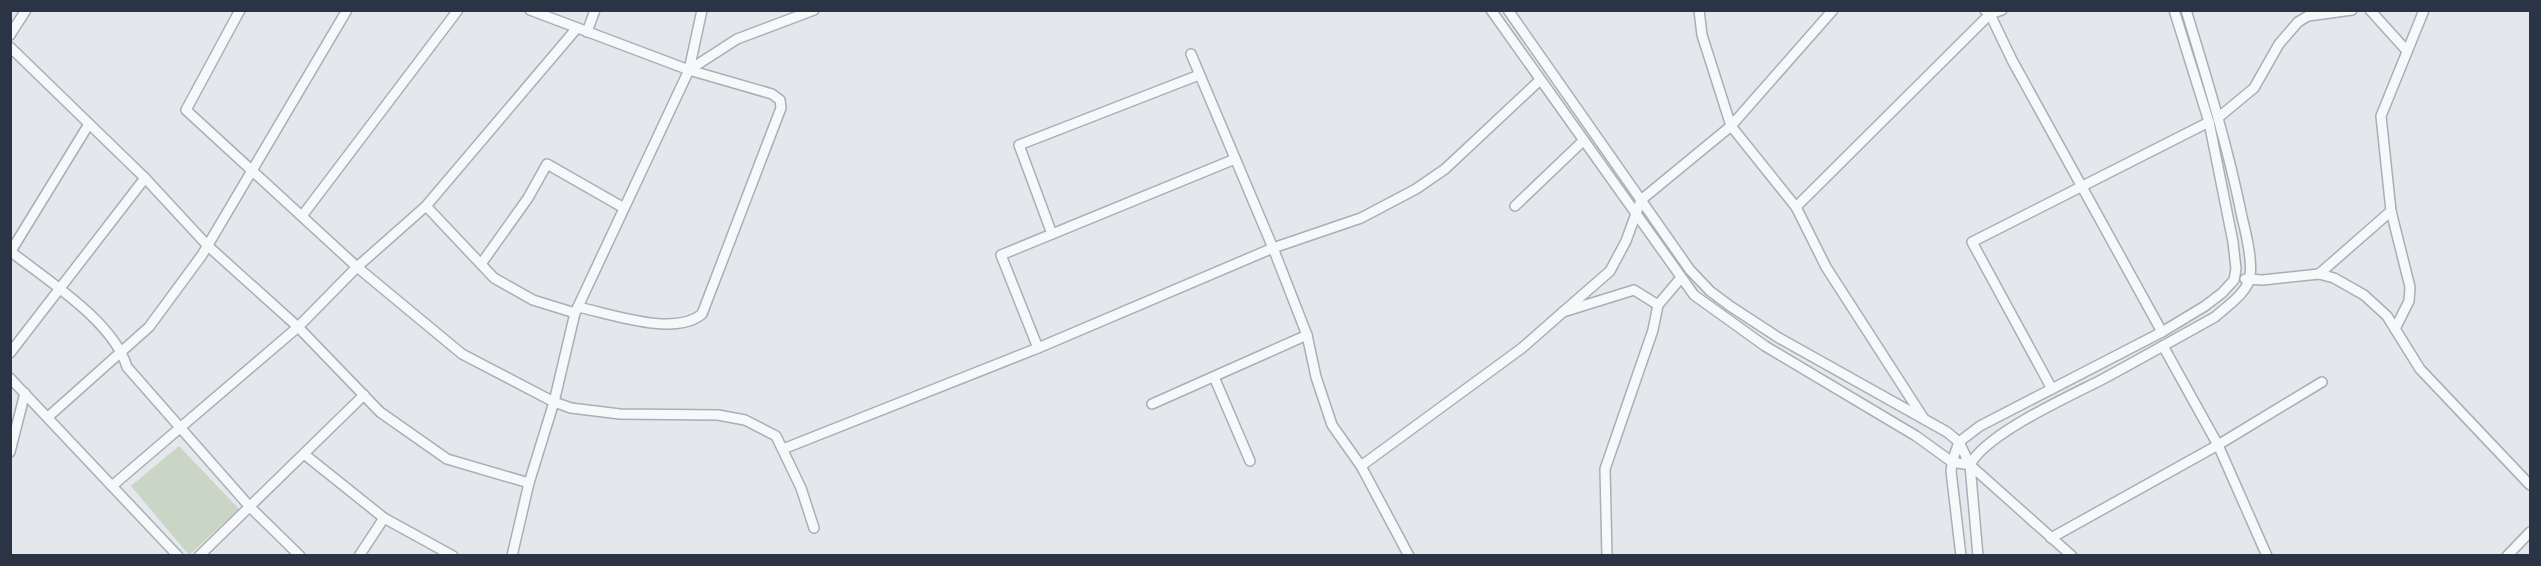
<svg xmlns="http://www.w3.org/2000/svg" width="2541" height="566" font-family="Poppins,sans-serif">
  <rect width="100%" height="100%" fill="#e4e7ec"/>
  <path fill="#c9d6c5" d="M179 446 239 509 189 555 131 486Z"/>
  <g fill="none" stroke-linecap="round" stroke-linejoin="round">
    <defs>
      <g id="minor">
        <path d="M240 10 186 110 357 267 462 354 554 402 571 408 620 414 718 415 745 420 776 436 801 488 814 528"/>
        <path d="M530 10 689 70 772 94 780 100 781 108 702 314C675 337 611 314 578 307"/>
        <path d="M1491 10 1694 295 1765 346 1916 436 1952 462 1970 465"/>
        <path d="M1508 10 1690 270 1710 291 1730 306 1779 338 1947 432 1959 442 1970 465 2072 556"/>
        <path d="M1699 10 1702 35 1731 126 1796 207 1826 267 1924 419"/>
        <path d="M1985 10 1990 14 2002 10"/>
        <path d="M1988 10 2012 60 2162 332"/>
        <path d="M2370 10 2407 51"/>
        <path d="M587 32 595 10"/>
        <path d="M10 35 26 10"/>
        <path d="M10 47 145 178 208 246 298 327 380 412 447 459 529 483"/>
        <path d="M1191 54 1273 248 1307 335 1316 377 1332 425 1361 466 1409 556"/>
        <path d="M689 70 702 10"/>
        <path d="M2219 117 2254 88 2279 44 2298 22 2308 16 2352 10"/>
        <path d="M426 206 494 278 533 300 575 313"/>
        <path d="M1515 206 1583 141"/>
        <path d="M1796 207 1990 14"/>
        <path d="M2391 211 2410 287 2409 301 2395 329"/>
        <path d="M302 216 458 10"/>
        <path d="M1052 234 1019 145 1199 75"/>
        <path d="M10 251C48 281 113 321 127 367L250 507 300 556"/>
        <path d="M11 251 89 124"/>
        <path d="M481 264 528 198 547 164 624 208"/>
        <path d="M2319 274 2391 211 2381 116 2424 10"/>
        <path d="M2245 279 2263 280 2319 274 2334 278 2364 295 2387 316 2420 369 2530 485"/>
        <path d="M1563 312 1610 271 1626 241 1641 200 1731 126 1833 10"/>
        <path d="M2163 346 2218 445 2267 556"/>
        <path d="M1038 348 1001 255 1235 159"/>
        <path d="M10 353 145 178"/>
        <path d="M1214 377 1250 461"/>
        <path d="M10 378 178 556"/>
        <path d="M2052 389 1972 242 2209 122"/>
        <path d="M1152 404 1307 335"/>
        <path d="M48 417 149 327 202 255 347 10"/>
        <path d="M783 449 1038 348 1273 248 1361 218 1416 189 1445 169 1540 80"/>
        <path d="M10 452 25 393"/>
        <path d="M304 454 384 518 453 556"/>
        <path d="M1361 466 1522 348 1563 312 1634 290 1658 305"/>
        <path d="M112 486 298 327 357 267 426 206 577 28"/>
        <path d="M2051 538 2218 445 2322 382"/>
        <path d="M199 556 364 395"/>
        <path d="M359 556 384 518"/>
        <path d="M512 556 529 483 554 402 575 313 689 70 737 39 814 10"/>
        <path d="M1607 556 1605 469 1653 330 1658 305 1680 279"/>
        <path d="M1961 556 1951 471 1953 459 1959 442 1980 426 2162 332 2205 306 2222 293 2234 280 2236 269 2233 242 2209 122 2174 10"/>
        <path d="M1978 556 1970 465C1985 434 2070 396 2103 379 2140 359 2177 338 2215 317 2226 307 2243 296 2249 281 2254 265 2246 233 2242 217 2228 147 2207 79 2186 10"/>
        <path d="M2507 556 2530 532"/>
      </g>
    </defs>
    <use href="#minor" stroke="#a9aeb7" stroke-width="12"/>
    <use href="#minor" stroke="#f7f8fa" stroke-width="9"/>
  </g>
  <rect width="2541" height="566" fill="none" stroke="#2b3445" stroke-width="24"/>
</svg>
